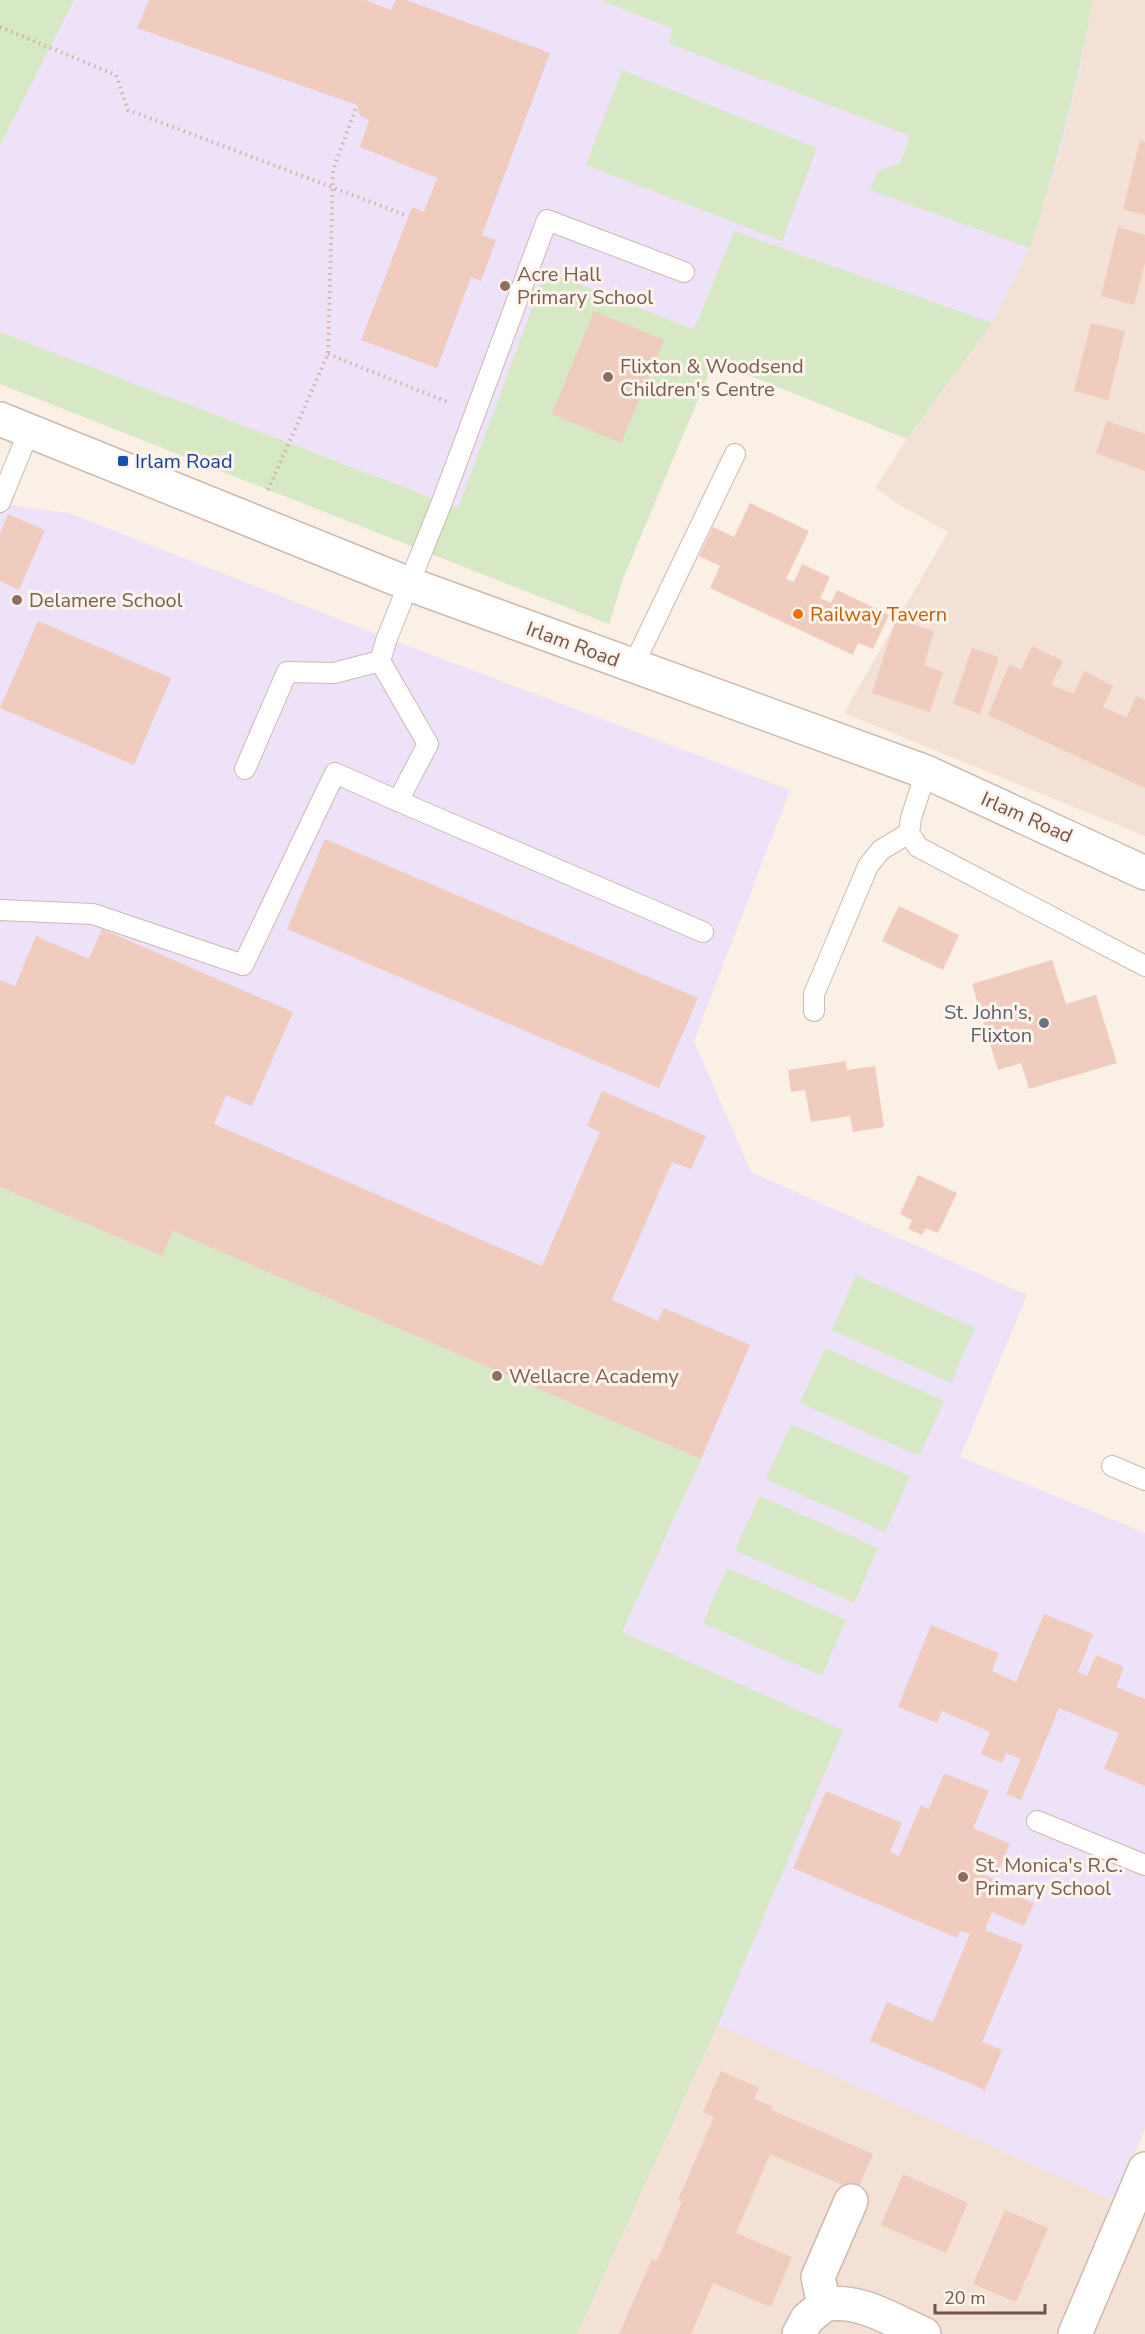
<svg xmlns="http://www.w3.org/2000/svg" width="1145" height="2334" font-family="'Nunito Sans',sans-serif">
  <rect width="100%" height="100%" fill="#fbf0e5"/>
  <g fill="#f2e1d4">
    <path d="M1093 0H1145V836L844 713 948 532 902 506 875 488 907 439 992 323 1059 157 1080 71Z"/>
    <path d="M718 2024 1145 2215V2334H577Z"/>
  </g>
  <g fill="#ede2f7">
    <path d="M74 0H1093L1080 71 1059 157 1030 248 992 323 907 439 714 361 624 576 458 508 0 332V146Z"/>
    <path d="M0 504 69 513 387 638 790 790 694 1041 751 1172 1027 1295 960 1457 1145 1533V2129L1114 2201 718 2025 577 2334H0Z"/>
  </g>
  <g fill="#d6e8c4">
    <path d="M0 0H74L0 146Z"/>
    <path d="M601 0H1093C1077 85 1056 166 1030 248L870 190 878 171 900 164 910 136 668 43 673 29Z"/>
    <path d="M622 70 817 148 782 241 586 165Z"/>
    <path d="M734 231 992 323 907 439 714 361 624 576 609 624 0 384V332L458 508 546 271 694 330Z"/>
    <path d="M0 1187 161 1256 173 1231 701 1459 622 1632 843 1730 718 2024 577 2334H0Z"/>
    <path d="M856 1275 975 1328 951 1383 832 1330Z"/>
    <path d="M825 1348 944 1401 919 1456 800 1403Z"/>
    <path d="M791 1424 910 1476 885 1532 766 1479Z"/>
    <path d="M760 1496 878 1548 854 1603 735 1550Z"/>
    <path d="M727 1568 846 1620 822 1676 703 1623Z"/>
  </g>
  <g fill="#efccbe">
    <path d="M149 0H365L391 10 396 0H406L550 53 482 235 496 240 481 281 471 277 437 368 361 340 412 207 424 212 437 178 360 147 369 120 360 116 357 105 137 28Z"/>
    <path d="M1140 140 1145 142V215L1123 209Z"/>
    <path d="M1118 227 1145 235V263L1134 305 1101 296Z"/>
    <path d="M594 311 664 340 621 443 552 414Z"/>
    <path d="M1091 323 1125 331 1108 400 1074 391Z"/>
    <path d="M1107 421 1145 434V471L1096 453Z"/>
    <path d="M750 503 809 531 786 579 794 582 802 564 830 577 820 598 831 603 837 590 889 615 873 649 858 643 853 655 710 588 720 566 699 556 713 527 734 537Z"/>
    <path d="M8 514 45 530 19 590 0 581V534Z"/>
    <path d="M896 619 934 631 924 665 943 672 930 712 872 693Z"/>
    <path d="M38 621 171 678 134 765 0 708Z"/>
    <path d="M1032 646 1063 661 1051 685 1074 694 1084 671 1113 686 1103 707 1127 718 1136 696 1145 700V788L988 715 1009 665 1021 670Z"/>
    <path d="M972 648 999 657 980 714 953 704Z"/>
    <path d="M325 839 698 998 659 1088 287 929Z"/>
    <path d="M899 906 959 935 943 970 882 941Z"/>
    <path d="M102 929 293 1012 252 1106 226 1095 214 1124 542 1266 600 1132 587 1126 602 1091 706 1136 691 1169 672 1162 612 1300 658 1321 664 1308 750 1345 701 1459 173 1231 162 1256 0 1187V980L15 986 36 936 89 959Z"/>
    <path d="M1052 960 1066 1004 1096 995 1117 1063 1029 1089 1021 1063 998 1070 972 984Z"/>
    <path d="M846 1061 847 1070 875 1066 884 1127 853 1132 850 1116 811 1122 805 1090 791 1092 788 1070Z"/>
    <path d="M918 1175 957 1193 938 1233 926 1228 922 1235 908 1229 912 1220 900 1214Z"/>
    <path d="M1044 1614 1093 1634 1078 1672 1087 1676 1096 1655 1124 1667 1116 1687 1145 1699V1786L1104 1769 1119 1733 1059 1708 1021 1800 1006 1794 1021 1759 1006 1753 1002 1763 981 1754 990 1732 942 1711 937 1723 898 1707 931 1625 999 1653 992 1671 1016 1682Z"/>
    <path d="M944 1773 989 1791 973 1828 1010 1844 999 1870 985 1865 981 1874 1004 1883 1001 1889 1034 1903 1024 1926 992 1912 985 1930 1023 1945 982 2042 1002 2050 985 2090 870 2041 887 2002 933 2022 970 1934 960 1931 957 1938 793 1868 826 1791 902 1823 890 1852 899 1856 921 1805 929 1809Z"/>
    <path d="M721 2071 759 2088 754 2099 772 2106 771 2110 873 2154 857 2191 770 2154 736 2233 792 2257 771 2307 713 2283 691 2334H619L652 2259 657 2261 682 2202 678 2200 714 2117 703 2112Z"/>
    <path d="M903 2174 968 2203 946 2253 881 2225Z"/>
    <path d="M1005 2210 1048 2228 1016 2302 973 2284Z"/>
  </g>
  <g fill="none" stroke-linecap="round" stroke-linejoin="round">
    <defs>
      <g id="service">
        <path d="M684 272 547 220 442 502 387 638 380 661 428 744 398 801 703 932"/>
        <path d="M0 502 29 431"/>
        <path d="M633 666 735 454"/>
        <path d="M245 769 287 672 334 673 380 661"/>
        <path d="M926 772 911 818 909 833 918 847 1145 966"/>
        <path d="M0 910 93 914 243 965 335 773 398 801"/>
        <path d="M814 1011V994L868 866 881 850 909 833"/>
        <path d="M1112 1466 1145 1480"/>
        <path d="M1037 1821 1145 1865"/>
      </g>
      <g id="minor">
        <path d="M824 2305C858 2297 893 2321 924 2334"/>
        <path d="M799 2334 807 2319 824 2305 818 2277 851 2201"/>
        <path d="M1075 2334 1145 2169"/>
      </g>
      <path id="tertiary" d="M0 419 409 584 926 772 1145 873"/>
    </defs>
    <use href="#service" stroke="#ceb9af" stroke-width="22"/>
    <use href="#minor" stroke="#ceb9af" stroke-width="36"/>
    <use href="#tertiary" stroke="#ceb9af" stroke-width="36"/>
    <g stroke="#d3b0a2" stroke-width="4" stroke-dasharray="1.5 4.5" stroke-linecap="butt">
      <path d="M0 27 116 75 128 110 408 216"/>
      <path d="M328 354 450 403"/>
      <path d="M268 490 328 354 333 170 357 105"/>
    </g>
    <use href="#service" stroke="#fff" stroke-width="20"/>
    <use href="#minor" stroke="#fff" stroke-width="33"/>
    <use href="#tertiary" stroke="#fff" stroke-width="33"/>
  </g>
  <g fill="#8d6e63" stroke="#fef4eb" stroke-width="2">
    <circle cx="505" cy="286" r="6"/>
    <circle cx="608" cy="377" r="6"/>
    <circle cx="17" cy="600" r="6"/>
    <circle cx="497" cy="1376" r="6"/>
    <circle cx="963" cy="1877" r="6"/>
  </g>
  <rect fill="#1a4fb4" stroke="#fef4eb" stroke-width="2" x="117" y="455" width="12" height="12" rx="3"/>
  <circle fill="#e8710a" stroke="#fef4eb" stroke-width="2" cx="798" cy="614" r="6"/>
  <circle fill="#6b7280" stroke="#fef4eb" stroke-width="2" cx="1044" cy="1023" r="6"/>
  <g text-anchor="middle" stroke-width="6" stroke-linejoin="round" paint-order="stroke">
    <g font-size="20" fill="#785e54" stroke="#fef4eb" text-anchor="start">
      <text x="517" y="281">Acre Hall<tspan x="517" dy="23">Primary School</tspan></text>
      <text x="620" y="373">Flixton &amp; Woodsend<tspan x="620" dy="23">Children's Centre</tspan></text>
      <text x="29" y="607">Delamere School</text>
      <text x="509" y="1383">Wellacre Academy</text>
      <text x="975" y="1872">St. Monica's R.C.<tspan x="975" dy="23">Primary School</tspan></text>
    </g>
    <g font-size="20" fill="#164399" stroke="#fef4eb" text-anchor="start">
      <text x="135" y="468">Irlam Road</text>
    </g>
    <g font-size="20" fill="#c56008" stroke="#fef4eb" text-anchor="start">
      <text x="810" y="621">Railway Tavern</text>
    </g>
    <g font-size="20" fill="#72554c" stroke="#fef4eb">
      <text transform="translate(573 644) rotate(20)" y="7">Irlam Road</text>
      <text transform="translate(1027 817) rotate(24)" y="7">Irlam Road</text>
    </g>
    <g font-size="20" fill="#5b616d" stroke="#fef4eb" text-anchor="end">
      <text x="1032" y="1019">St. John's,<tspan x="1032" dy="23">Flixton</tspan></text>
    </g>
  </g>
  <path d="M935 2304v9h110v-9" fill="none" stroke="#72554c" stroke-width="3"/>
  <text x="944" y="2304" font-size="18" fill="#72554c" stroke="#fef4eb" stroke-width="4.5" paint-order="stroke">20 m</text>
</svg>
